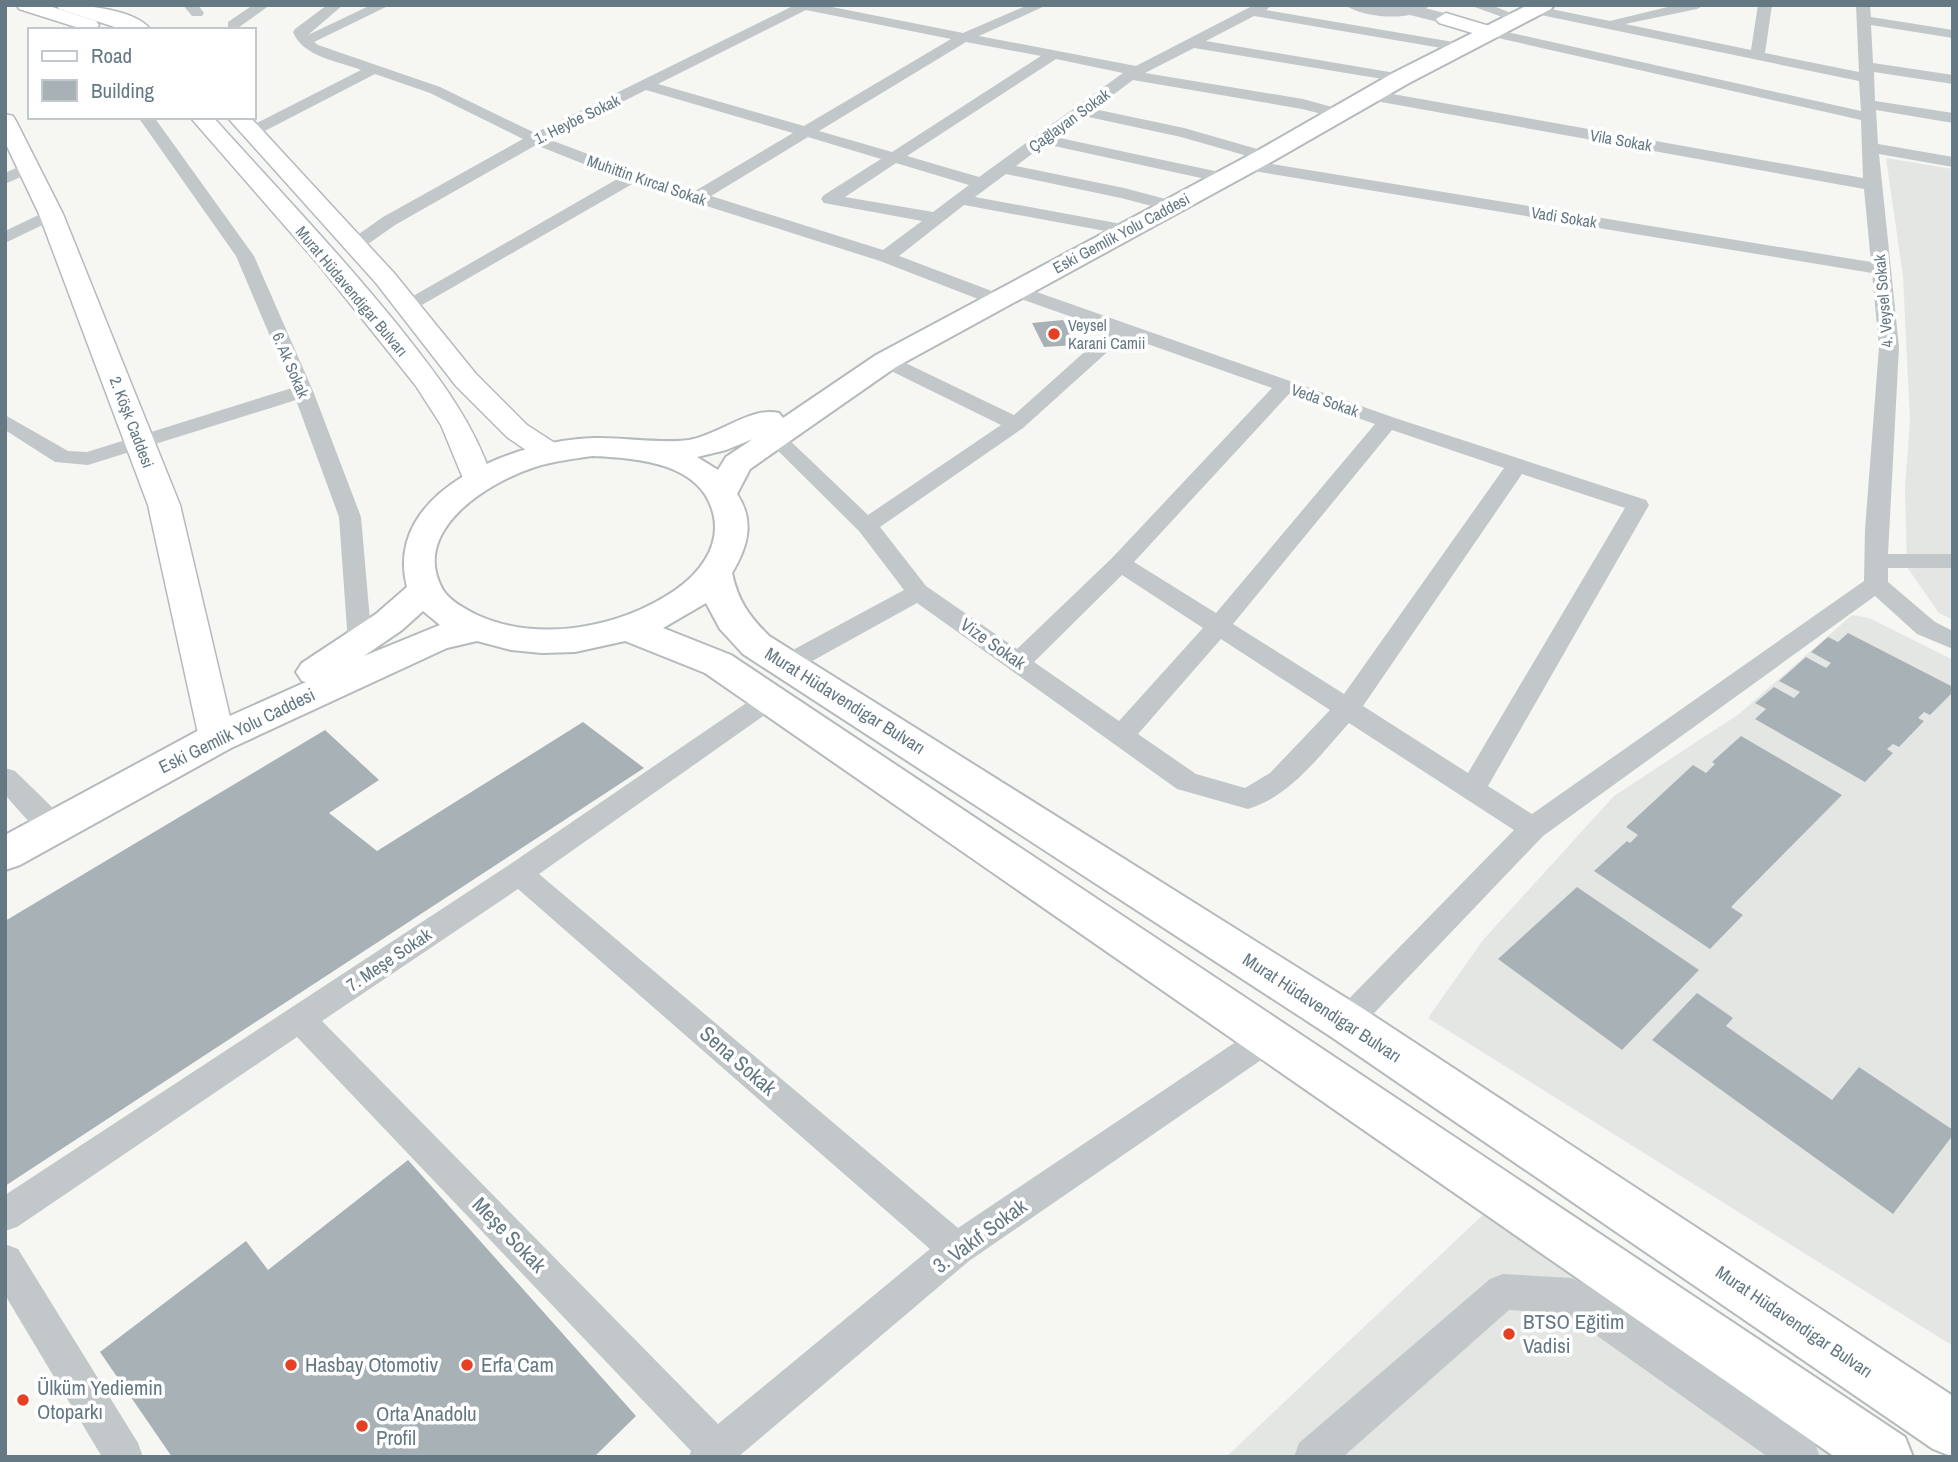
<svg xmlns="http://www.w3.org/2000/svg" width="1958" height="1462" font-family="'Archivo Narrow',sans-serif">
  <rect width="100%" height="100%" fill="#f6f6f3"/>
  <g fill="#e4e6e4">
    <path d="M1886 158 1953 169V620L1939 613 1907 567 1905 488 1910 421 1903 276Z"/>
    <path d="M1852 615 1869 618 1953 660V1346L1428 1018 1483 940 1614 796 1739 714Z"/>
    <path d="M1486 1212 1839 1457H1226Z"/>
  </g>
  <g fill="#a8b2b6">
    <path d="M1063 320 1077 345 1044 347 1032 323Z"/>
    <path d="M1848 633 1953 687V692L1930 715 1924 712 1918 718 1924 721 1899 747 1893 744 1887 749 1893 753 1865 782 1755 719 1766 709 1755 703 1774 687 1794 698 1800 692 1779 681 1806 657 1826 668 1831 663 1811 652 1828 637 1838 642Z"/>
    <path d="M583 722 644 768 5 1186V921L325 730 379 780 329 813 377 851Z"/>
    <path d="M1741 736 1842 795 1731 907 1743 915 1710 949 1594 871 1627 841 1630 843 1638 835 1626 827 1693 765 1706 773 1715 764 1712 762Z"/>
    <path d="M1577 887 1699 970 1622 1050 1498 959Z"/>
    <path d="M1697 993 1733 1018 1726 1026 1832 1100 1859 1067 1953 1130V1135L1893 1214 1652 1040Z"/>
    <path d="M408 1160 636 1416 594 1457H172L100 1352 246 1241 268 1270Z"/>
  </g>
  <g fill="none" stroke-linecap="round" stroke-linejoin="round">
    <defs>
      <g id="secondary">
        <path d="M17 5H46L96 21 99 25 96 29H82L19 9Z"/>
        <path d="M57 5C82 5 134 8 151 30H124L59 9Z"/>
        <path d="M1446 13 1496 28 1499 32 1496 36 1489 38 1439 23 1436 19Z"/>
        <path d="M5 114 13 116 16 121 63 214 180 505 235 738 230 747 217 751 204 747 199 738 148 505 39 214 5 142Z"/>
        <path d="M190 117H213C276 187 341 255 400 328 438 376 474 422 493 481L489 488 478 490 467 488 441 425 416 386 319 265Z"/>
        <path d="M227 117H250L394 273 476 374 527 425 561 447 565 453 561 459 550 462 539 459 507 437 456 386 376 283Z"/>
      </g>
      <path id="primary" d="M1528 5H1554L1551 9 1409 83 1273 161 896 367 750 469 737 494C755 521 748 546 732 573 738 601 749 616 769 636L1362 1008 1953 1396V1457L1933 1449 1330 1036 743 654 720 629 706 603 663 628 731 655 1905 1437 1913 1457H1835L705 673 625 641 575 652 542 653 511 650 477 641 447 648 231 748 20 865 5 870V835L203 728 306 682 302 681 296 672 302 663 376 614 407 587C382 490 517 440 594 438 626 437 657 444 689 440 719 435 752 406 779 413L783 418 876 355 1257 151 1393 73ZM753 439 726 457 718 470 697 457 726 450ZM592 456C636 458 704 462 714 517 720 548 698 575 674 591 619 628 539 643 477 615 465 609 450 601 443 590 409 531 488 482 535 467 553 461 573 459 592 456ZM423 611 440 625 364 656 402 630Z"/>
    </defs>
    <use href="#secondary" stroke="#b4babe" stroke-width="3"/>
    <use href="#primary" stroke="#b5babd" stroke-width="4"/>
    <g fill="#c2c7c9" fill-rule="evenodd">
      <path d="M183 5H198L204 13 202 16H192Z"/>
      <path d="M253 5H270L238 28H228V22Z"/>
      <path d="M327 5H343L308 35 371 5H390L314 42 318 45 440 87 535 133 795 5H822L963 33 1028 5H1047L979 36 1136 66 1254 5H1272L1266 10 1459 43 1466 47 1459 51 1254 16 1206 41 1401 74 1408 78 1401 82 1194 48 1145 73 1303 99 1343 110 1346 113 1338 118 1302 109 1133 80 1094 109 1184 128 1271 153 1273 156 1265 161 1181 137 1084 116 1055 137 1224 173 1232 178 1224 183 1045 144 1016 166 1124 188 1177 202 1180 206 1171 211 1121 198 1006 174 975 197 1127 225 1136 230 1127 235 964 205 899 256 1005 296 1007 300 1005 304H991L880 261 634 183 408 313 399 307 401 303 619 178 536 145 395 225 361 249H349L346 245 349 241 383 217 523 139 430 93 375 74 257 135H245L243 132 245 129 361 70C338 61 303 57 293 32L295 29ZM806 10 951 39 804 126 658 84ZM966 42 1041 56 892 152 819 131ZM1056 59 1123 73 979 177 907 156ZM646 90 793 133 695 191 638 173 548 139ZM808 137 881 159 824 195 821 199 824 203 922 221 883 250 711 196ZM896 163 969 185 933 212 845 197Z"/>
      <path d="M1345 5 1428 7C1412 22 1362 18 1345 5Z"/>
      <path d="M1469 5H1491L1526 19 1519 23Z"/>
      <path d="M1676 5H1704L1697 9 1625 24 1751 50 1758 5H1772L1765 53 1859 72 1856 5H1870L1871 17 1953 30V38L1871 25 1873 63 1953 75V84L1874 72 1875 101 1953 113V123L1876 110 1878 144 1953 157V167L1879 154 1899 347 1888 554H1953V568H1888V582L1935 622 1953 631V649L1917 634 1875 596 1543 836 1357 1031 1346 1035 1335 1031 1330 1022 1335 1013 1514 830 1349 723C1320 755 1291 796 1248 809L1177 789 917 603 796 670 787 673 778 670 774 664 778 658 904 590 859 531 764 437 768 433H782L868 515 1001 425 879 365 876 361 879 357H893L1014 415 1109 330 1007 294 1005 290 1007 286 1014 284 1395 418 1646 500 1649 505 1488 786 1532 814 1864 581 1865 530 1879 347 1872 273 1247 170 1239 165 1247 160 1871 262 1864 189 1370 100 1362 95 1370 90 1863 178 1861 120 1489 36 1482 32 1489 28 1861 111 1859 81 1536 14 1529 10 1536 6 1610 21ZM1125 336 1272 388 1112 558 1017 649 926 586 880 527 1023 428ZM1289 394 1375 424 1216 613 1134 562ZM1392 430 1504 468 1344 694 1233 624ZM1522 474 1625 508 1468 773 1363 706ZM1122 575 1203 628 1119 721 1034 662ZM1221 639 1330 710 1270 773 1245 788 1196 774 1138 734Z"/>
      <path d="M138 117H154L254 256 313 391 361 517 372 643 369 649 360 651 351 649 348 643 339 517 296 400 88 465 55 462 5 430V415L68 451 87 452 292 388 236 256Z"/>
      <path d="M30 162 38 167 36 170 5 184V173Z"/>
      <path d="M51 209 60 214 57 218 5 243V231Z"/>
      <path d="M770 690 779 693 783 699 779 705 539 874 958 1228 1258 1027 1269 1023 1280 1027 1285 1037 1280 1047 969 1261 738 1457H689L691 1451 297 1037 17 1227 5 1231V1195L509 865 761 693ZM518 889 930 1249 718 1424 322 1021Z"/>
      <path d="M5 768 15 771 64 819 68 827 64 835C40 842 21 811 5 795Z"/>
      <path d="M5 1244 18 1249 138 1443 143 1457H102L5 1295Z"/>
      <path d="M1503 1274 1571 1278 1584 1283 1815 1443 1820 1457H1768L1565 1313 1509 1310 1343 1457H1294L1299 1443 1490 1279Z"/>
    </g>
    <path fill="#c2c7c9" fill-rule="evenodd" d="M1384 5H1413L1452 15 1455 19 1446 24 1386 9Z"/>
    <use href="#secondary" fill="#fff" fill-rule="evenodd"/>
    <use href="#primary" fill="#fff" fill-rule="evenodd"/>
  </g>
  <g fill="#e54024" stroke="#fff" stroke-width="2.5">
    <circle cx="1054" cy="334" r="7"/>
    <circle cx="1509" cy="1334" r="7"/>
    <circle cx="291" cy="1365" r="7"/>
    <circle cx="467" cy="1365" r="7"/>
    <circle cx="23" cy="1400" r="7"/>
    <circle cx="362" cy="1426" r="7"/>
  </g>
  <g text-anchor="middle" stroke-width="7" stroke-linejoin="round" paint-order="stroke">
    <g font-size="16" fill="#657984" stroke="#fff">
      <text transform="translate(577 119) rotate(-26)" y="6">1. Heybe Sokak</text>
      <text transform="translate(1069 120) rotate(-36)" y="6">Çağlayan Sokak</text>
      <text transform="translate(1621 140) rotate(10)" y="6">Vila Sokak</text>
      <text transform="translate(647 180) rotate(19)" y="6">Muhittin Kırcal Sokak</text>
      <text transform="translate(1564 217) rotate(9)" y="6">Vadi Sokak</text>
      <text transform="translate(1121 233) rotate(-28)" y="6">Eski Gemlik Yolu Caddesi</text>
      <text transform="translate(352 291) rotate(50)" y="6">Murat Hüdavendigar Bulvarı</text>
      <text transform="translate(1883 301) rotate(-95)" y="6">4. Veysel Sokak</text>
      <text transform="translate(291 365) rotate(67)" y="6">6. Ak Sokak</text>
      <text transform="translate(1325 400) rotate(19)" y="6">Veda Sokak</text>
      <text transform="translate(132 422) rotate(69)" y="6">2. Köşk Caddesi</text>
    </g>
    <g font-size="16" fill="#657984" stroke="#fff" text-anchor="start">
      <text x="1068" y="331">Veysel<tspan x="1068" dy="18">Karani Camii</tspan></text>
    </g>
    <g font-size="18" fill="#657984" stroke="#fff">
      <text transform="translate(993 644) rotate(35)" y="6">Vize Sokak</text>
      <text transform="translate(845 701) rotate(32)" y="6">Murat Hüdavendigar Bulvarı</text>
      <text transform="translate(237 731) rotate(-26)" y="6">Eski Gemlik Yolu Caddesi</text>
      <text transform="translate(389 960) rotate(-34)" y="6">7. Meşe Sokak</text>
      <text transform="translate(1322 1008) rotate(33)" y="6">Murat Hüdavendigar Bulvarı</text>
      <text transform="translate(1794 1322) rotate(34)" y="6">Murat Hüdavendigar Bulvarı</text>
    </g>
    <g font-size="21" fill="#657984" stroke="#fff">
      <text transform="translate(738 1061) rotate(41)" y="7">Sena Sokak</text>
      <text transform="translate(509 1235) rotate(46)" y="7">Meşe Sokak</text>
      <text transform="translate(980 1236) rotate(-36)" y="7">3. Vakıf Sokak</text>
    </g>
    <g font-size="21" fill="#657984" stroke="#fff" text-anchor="start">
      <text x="1523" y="1329">BTSO Eğitim<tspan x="1523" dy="24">Vadisi</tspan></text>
      <text x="305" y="1372">Hasbay Otomotiv</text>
      <text x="481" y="1372">Erfa Cam</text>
      <text x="37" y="1395">Ülküm Yediemin<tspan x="37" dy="24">Otoparkı</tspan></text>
      <text x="376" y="1421">Orta Anadolu<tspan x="376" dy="24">Profil</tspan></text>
    </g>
  </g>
  <rect width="1958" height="1462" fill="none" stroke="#657984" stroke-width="14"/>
  <rect x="28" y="28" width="228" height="91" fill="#ffffff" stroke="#c1c9ce" stroke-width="2"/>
  <rect x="42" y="51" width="35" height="10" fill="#ffffff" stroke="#c1c9ce" stroke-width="2"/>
  <text x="91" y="63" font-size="21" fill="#657984">Road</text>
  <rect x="42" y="80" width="35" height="21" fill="#a8b2b6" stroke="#c1c9ce" stroke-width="2"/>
  <text x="91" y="98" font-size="21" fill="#657984">Building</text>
</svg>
